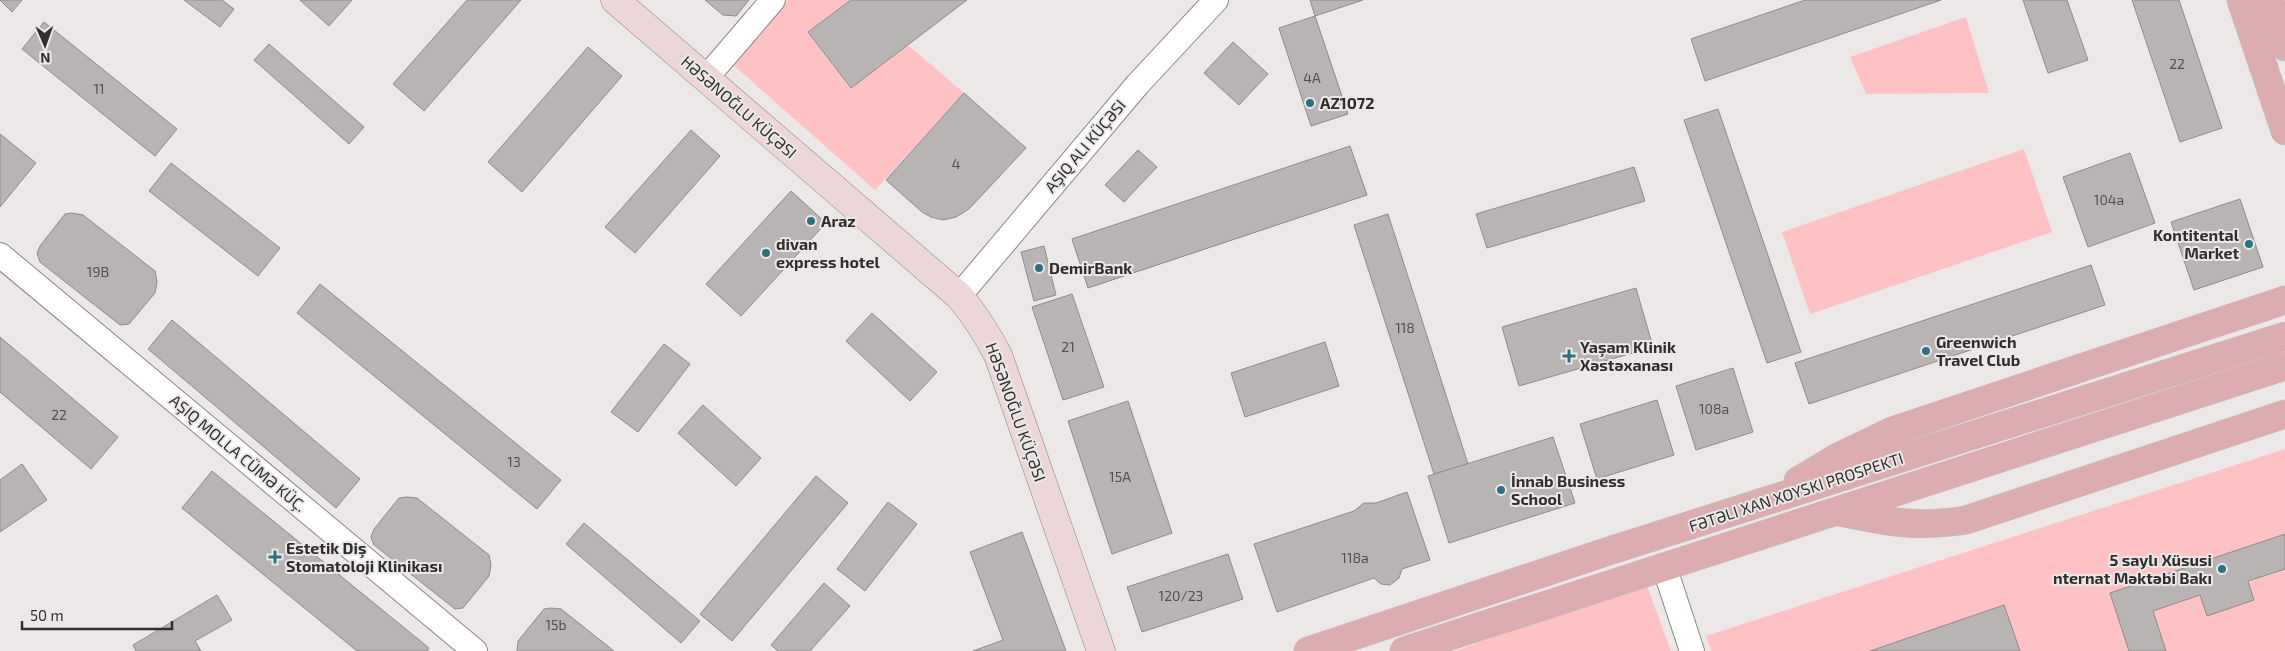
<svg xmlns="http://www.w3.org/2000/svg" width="2285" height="651" font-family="'Exo 2',sans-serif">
  <rect width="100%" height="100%" fill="#ece8e8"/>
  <g fill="#fec1c4">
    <path d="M788 0H851L808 32 850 88 908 45 964 93 875 190 732 64Z"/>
    <path d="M1966 17 1989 93 1866 94 1850 57Z"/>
    <path d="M2024 149 2052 232 1810 314 1782 232Z"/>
    <path d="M2285 449V651H1712L1706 636Z"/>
    <path d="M1646 583 1671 651H1455Z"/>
  </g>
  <g fill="#b8b4b4" stroke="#8f8b8b">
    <path d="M0 0H22L12 12Z"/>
    <path d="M184 0H222L234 9 220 27Z"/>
    <path d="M300 0H352L329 26Z"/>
    <path d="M467 0H521L424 111 393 84Z"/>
    <path d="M705 0H749L736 16 723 15Z"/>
    <path d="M851 0H967L851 88 808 32Z"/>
    <path d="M1310 0H1363L1315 16Z"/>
    <path d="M1805 0H1941L1705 81 1691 39Z"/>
    <path d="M2023 0H2067L2088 60 2048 73Z"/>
    <path d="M2132 0H2179L2222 128 2180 142Z"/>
    <path d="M1315 16 1348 114 1311 126 1279 28Z"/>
    <path d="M44 22 177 129 155 156 22 49Z"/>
    <path d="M1233 42 1268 74 1239 105 1204 73Z"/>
    <path d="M269 44 364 127 349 144 254 60Z"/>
    <path d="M588 47 622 76 522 192 488 162Z"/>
    <path d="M964 93 1026 148 969 209 956 217 943 220 931 217 922 212 886 180Z"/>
    <path d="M1718 109 1801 352 1767 363 1684 120Z"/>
    <path d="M691 130 720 156 635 253 605 227Z"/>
    <path d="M0 134 36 163 0 207Z"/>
    <path d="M1350 146 1367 195 1088 288 1072 239Z"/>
    <path d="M1138 150 1157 167 1124 202 1105 185Z"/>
    <path d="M2130 153 2155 223 2088 247 2063 177Z"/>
    <path d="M171 163 280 248 258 276 149 191Z"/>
    <path d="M1634 167 1645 201 1487 248 1476 214Z"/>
    <path d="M791 191 826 223 741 316 706 284Z"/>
    <path d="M2240 199 2263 267 2194 290 2171 222Z"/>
    <path d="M72 213 83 215 155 271 157 282 155 293 129 324 120 325 40 262 37 253 40 246 65 214Z"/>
    <path d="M1388 214 1468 464 1434 474 1354 225Z"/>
    <path d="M1044 246 1056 295 1034 301 1021 252Z"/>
    <path d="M2091 265 2105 305 1809 404 1795 363Z"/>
    <path d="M320 284 561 480 537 509 297 313Z"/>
    <path d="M1636 288 1653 347 1519 386 1502 327Z"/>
    <path d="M1072 294 1104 387 1063 400 1032 307Z"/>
    <path d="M872 313 937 372 910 401 846 341Z"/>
    <path d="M172 320 360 479 336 508 148 349Z"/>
    <path d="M0 337 118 437 91 469 0 392Z"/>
    <path d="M1325 342 1339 386 1245 417 1231 373Z"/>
    <path d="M664 344 690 364 638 432 611 412Z"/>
    <path d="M1733 368 1753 432 1696 450 1676 386Z"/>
    <path d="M1657 400 1674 455 1597 479 1580 424Z"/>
    <path d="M1128 401 1172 533 1112 554 1068 421Z"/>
    <path d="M703 405 761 458 736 486 678 433Z"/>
    <path d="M1553 437 1575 503 1449 543 1428 476Z"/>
    <path d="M22 464 47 500 0 532V480Z"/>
    <path d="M212 471 429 648 427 651H357L182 508Z"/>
    <path d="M816 476 848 503 732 641 700 614Z"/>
    <path d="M1407 492 1430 560 1402 569 1399 578 1390 585 1381 584 1374 578 1277 612 1254 544 1354 511 1364 503H1376Z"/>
    <path d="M407 497 417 498 489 555 491 565 489 576 463 608 455 609 374 545 371 537 374 529 399 498Z"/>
    <path d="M888 502 917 524 865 591 837 569Z"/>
    <path d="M584 523 700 621 681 643 566 544Z"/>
    <path d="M1022 532 1066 651H973L1003 640 970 552Z"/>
    <path d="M2285 534V569L2248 581 2254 600 2207 616 2200 595 2153 611 2166 651H2129L2110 593Z"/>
    <path d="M1228 554 1243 599 1142 632 1127 587Z"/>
    <path d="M824 583 850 606 810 651H778L771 645Z"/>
    <path d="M217 595 232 620 195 641 201 651H136L133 645Z"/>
    <path d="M2004 605 2020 651H1870Z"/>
    <path d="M551 608 561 609 614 651H517L518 641 544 609Z"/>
  </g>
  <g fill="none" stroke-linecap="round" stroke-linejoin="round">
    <defs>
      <g id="street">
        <path d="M706 78 773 0"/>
        <path d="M0 255 475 651"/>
        <path d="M959 296 1137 85 1216 0"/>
        <path d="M1664 566 1692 651"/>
      </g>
      <path id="secondary" d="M615 0 959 296C975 315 987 334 998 355L1101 651"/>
      <g id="primary">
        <path d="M2241 0 2285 131"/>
        <path d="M2269 0 2285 47"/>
        <path d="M1798 481 1838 457 1892 431 2285 300"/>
        <path d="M1840 512C1888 522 1916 528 1966 520L2285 414"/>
        <path d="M1308 651 1612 550 2285 336"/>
        <path d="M1404 651 2285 366"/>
      </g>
    </defs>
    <use href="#street" stroke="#8a8686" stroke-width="26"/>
    <use href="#secondary" stroke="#8a8686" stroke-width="29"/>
    <use href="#primary" stroke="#c5c4c4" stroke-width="29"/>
    <use href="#street" stroke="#fff" stroke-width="24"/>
    <use href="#secondary" stroke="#edd6d7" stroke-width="28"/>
    <use href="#primary" stroke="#dbacb0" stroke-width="28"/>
  </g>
  <g fill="#2b727e" stroke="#ece8e8" stroke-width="2">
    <circle cx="1310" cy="103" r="5"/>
    <circle cx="811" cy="221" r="5"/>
    <circle cx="2249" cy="244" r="5"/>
    <circle cx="766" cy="253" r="5"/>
    <circle cx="1039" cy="268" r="5"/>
    <circle cx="1926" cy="351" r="5"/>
    <path d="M1566.5 348.5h5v5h5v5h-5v5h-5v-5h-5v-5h5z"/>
    <circle cx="1501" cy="490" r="5"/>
    <path d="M272.5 549.5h5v5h5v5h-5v5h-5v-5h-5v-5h5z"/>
    <circle cx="2222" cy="569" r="5"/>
  </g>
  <g text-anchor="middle" stroke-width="4" stroke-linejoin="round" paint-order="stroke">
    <g font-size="14" fill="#515050">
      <text x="2177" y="69">22</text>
      <text x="1312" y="83">4А</text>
      <text x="99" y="94">11</text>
      <text x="956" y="169">4</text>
      <text x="2109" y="205">104a</text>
      <text x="98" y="277">19В</text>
      <text x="1405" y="333">118</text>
      <text x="1068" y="352">21</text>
      <text x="1714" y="414">108а</text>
      <text x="59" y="420">22</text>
      <text x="514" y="467">13</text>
      <text x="1120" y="482">15A</text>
      <text x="1355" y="563">118a</text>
      <text x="1181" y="601">120/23</text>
      <text x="556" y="630">15b</text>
    </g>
    <g font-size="16" font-weight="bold" fill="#2f2e2e" stroke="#ece8e8" text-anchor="start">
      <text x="1320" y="109">AZ1072</text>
      <text x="821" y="227">Araz</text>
      <text x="2239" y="241" text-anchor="end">Kontitental<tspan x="2239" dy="18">Market</tspan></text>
      <text x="776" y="250">divan<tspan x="776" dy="18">express hotel</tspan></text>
      <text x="1049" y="274">DemirBank</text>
      <text x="1936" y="348">Greenwich<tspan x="1936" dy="18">Travel Club</tspan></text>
      <text x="1580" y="353">Yaşam Klinik<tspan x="1580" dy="18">Xəstəxanası</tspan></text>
      <text x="1511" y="487">İnnab Business<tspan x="1511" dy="18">School</tspan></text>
      <text x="286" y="554">Estetik Diş<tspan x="286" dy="18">Stomatoloji Klinikası</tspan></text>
      <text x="2212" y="566" text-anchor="end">5 saylı Xüsusi<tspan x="2212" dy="18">nternat Məktəbi Bakı</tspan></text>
    </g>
    <g font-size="16" fill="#2f2e2e" stroke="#ece8e8">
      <text transform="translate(739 107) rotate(41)" y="6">HƏSƏNOĞLU KÜÇƏSI</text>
      <text transform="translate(1085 146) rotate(-50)" y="6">AŞIQ ALI KÜÇƏSI</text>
      <text transform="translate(1016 412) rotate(70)" y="6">HƏSƏNOĞLU KÜÇƏSI</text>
      <text transform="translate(238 453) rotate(40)" y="6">AŞIQ MOLLA CÜMƏ KÜÇ.</text>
      <text transform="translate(1796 492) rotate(-18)" y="6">FƏTƏLI XAN XOYSKI PROSPEKTI</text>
    </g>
  </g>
  <g transform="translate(45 45) rotate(178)" stroke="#ece8e8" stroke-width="4" paint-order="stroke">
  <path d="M0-4L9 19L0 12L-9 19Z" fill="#2f2e2e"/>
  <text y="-8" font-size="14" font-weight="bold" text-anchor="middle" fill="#2f2e2e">N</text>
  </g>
  <path d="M22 621v8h150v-8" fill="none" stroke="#2f2e2e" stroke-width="2.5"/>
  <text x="30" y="621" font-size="15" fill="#2f2e2e" stroke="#ece8e8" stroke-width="4" paint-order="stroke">50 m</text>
</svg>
